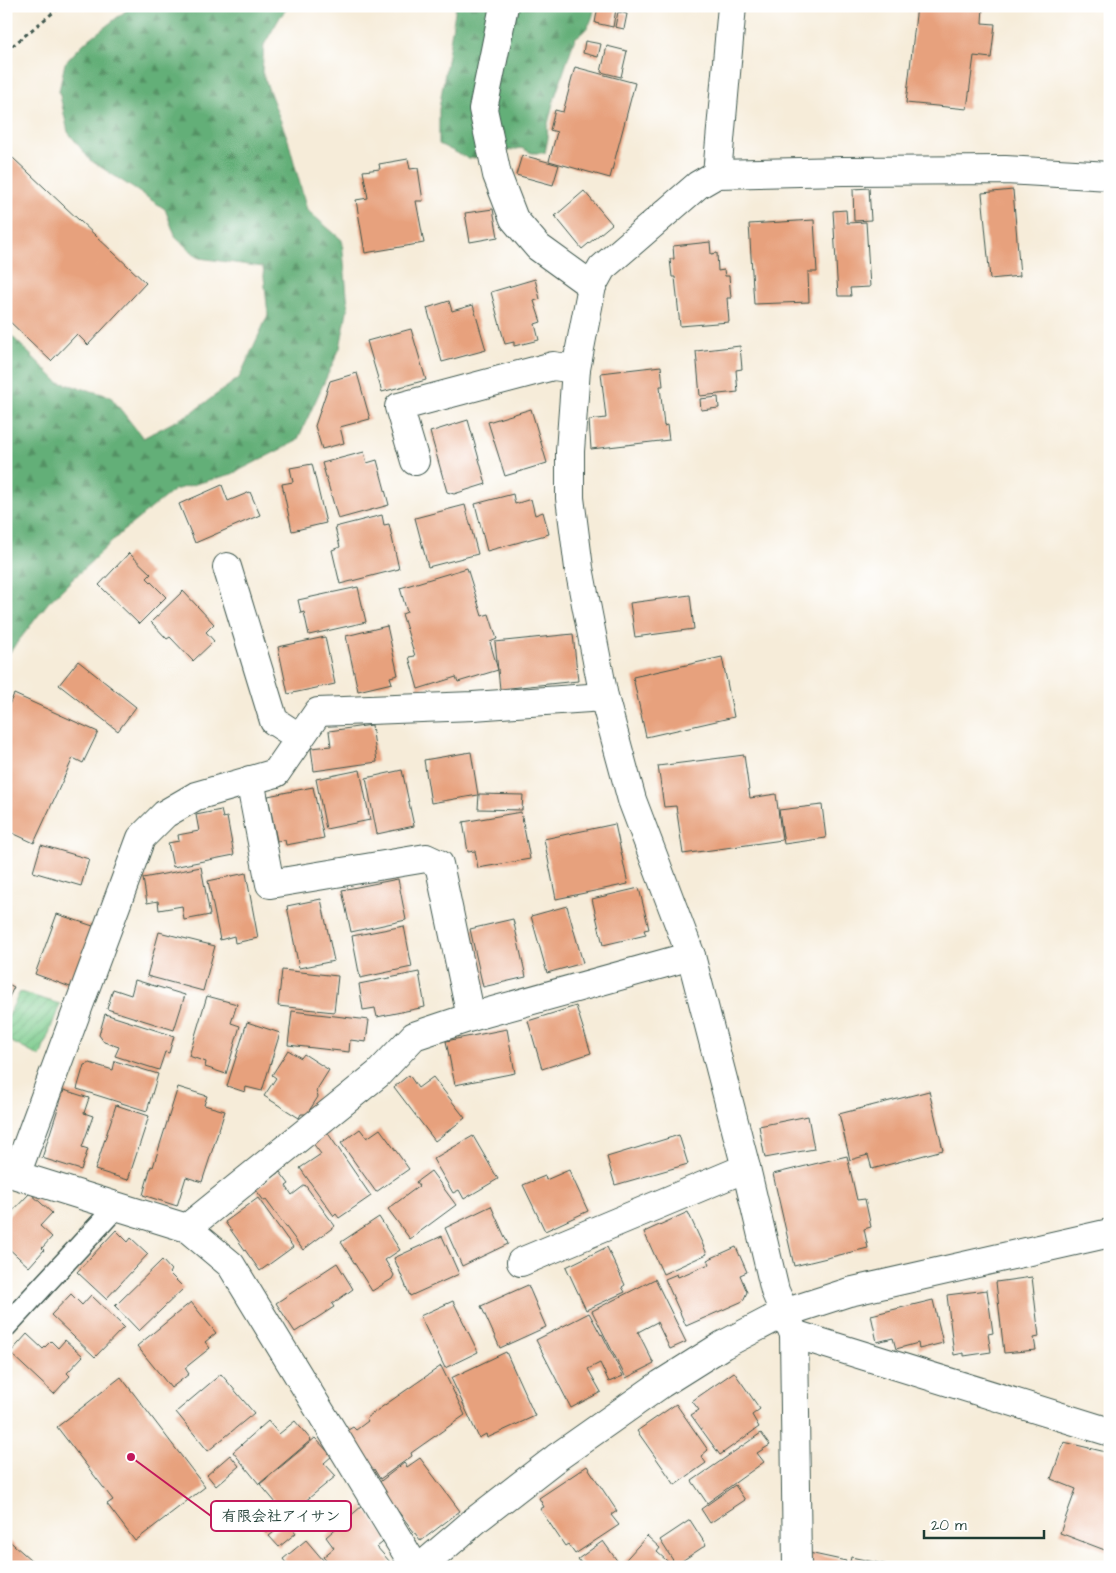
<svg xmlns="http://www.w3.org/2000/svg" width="1116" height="1573" font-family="'Architects Daughter','Klee One',sans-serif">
  <defs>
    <pattern id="forest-firs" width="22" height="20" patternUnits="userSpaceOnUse" patternTransform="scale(1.25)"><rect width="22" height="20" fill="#64af78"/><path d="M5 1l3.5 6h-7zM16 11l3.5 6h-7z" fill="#529063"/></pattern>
    <pattern id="garden-furrows" width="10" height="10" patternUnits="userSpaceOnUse" patternTransform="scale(1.25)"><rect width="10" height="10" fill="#7bcb8c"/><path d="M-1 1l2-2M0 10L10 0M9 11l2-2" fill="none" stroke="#64a673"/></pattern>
  </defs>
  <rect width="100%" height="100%" fill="#fff"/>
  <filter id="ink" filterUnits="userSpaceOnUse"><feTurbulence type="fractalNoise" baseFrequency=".02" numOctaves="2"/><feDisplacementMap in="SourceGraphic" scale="10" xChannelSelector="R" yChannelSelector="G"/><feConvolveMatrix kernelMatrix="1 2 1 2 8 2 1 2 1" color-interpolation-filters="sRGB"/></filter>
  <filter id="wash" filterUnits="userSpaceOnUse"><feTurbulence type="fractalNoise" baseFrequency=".0096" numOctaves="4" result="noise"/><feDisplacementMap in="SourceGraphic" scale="20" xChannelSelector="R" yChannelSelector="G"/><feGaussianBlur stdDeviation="1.12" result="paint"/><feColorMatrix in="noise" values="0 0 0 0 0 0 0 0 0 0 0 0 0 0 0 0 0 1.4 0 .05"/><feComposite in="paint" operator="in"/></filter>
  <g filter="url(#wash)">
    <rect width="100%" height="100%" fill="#f6ecd9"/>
    <g fill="url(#forest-firs)" stroke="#427656">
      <path d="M132 6H289L280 17 264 45 262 72 288 140 307 210 342 240 348 306 340 348 297 441 232 474 174 490 123 531 48 603 6 657V330L58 382 110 396 143 438 191 413 239 378 268 315 263 267 199 258 176 238 165 209 90 160 68 132 59 91 65 63 83 44Z"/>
      <path d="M456 6H595C592 22 589 29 575 38L553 103 547 128 548 138 545 153H532L521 148 469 159 439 144V109Z"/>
    </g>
    <path fill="url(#garden-furrows)" stroke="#4d8460" d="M20 992 60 1004 40 1057 6 1039V1020Z"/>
    <g id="blocks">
      <g fill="#e7a17d">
        <path d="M598 6 616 9 613 27 595 23Z"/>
        <path d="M917 6H983L982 23 995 24 991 58 974 56 967 109 906 103Z"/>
        <path d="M618 12 627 14 624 29 615 27Z"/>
        <path d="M585 41 601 44 598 57 583 53Z"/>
        <path d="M607 46 627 51 621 77 601 72Z"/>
        <path d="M575 67 635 83 610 178 549 161 557 132 550 130 555 110 563 112Z"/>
        <path d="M522 155 559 165 553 185 516 175Z"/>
        <path d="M13 158 146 283 88 345 77 334 51 361 6 318V277L9 274 6 271V166Z"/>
        <path d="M408 159 410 169 418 168 423 201H416L424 243 365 253 356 200 368 198 363 171 380 169 379 164Z"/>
        <path d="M869 188 871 220 854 221 853 189Z"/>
        <path d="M1013 190 1020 276 990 279 982 193Z"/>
        <path d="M584 191 612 224 582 249 555 216Z"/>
        <path d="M493 209 498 237 470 242 465 213Z"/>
        <path d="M846 210 847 223 866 222 870 287 850 288 851 296H838L833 211Z"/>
        <path d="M814 220 817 272H808L809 302 754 304 749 224Z"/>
        <path d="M710 242 711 254 717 253 718 271 724 270 725 276H729L731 298H727L729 322 680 326 675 277H672L670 259H674L673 246Z"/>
        <path d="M535 279 540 299 534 301 541 322 535 324 539 340 514 346V342L505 344 491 292Z"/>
        <path d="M449 301 452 311 473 305 486 350 442 362 427 308Z"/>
        <path d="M411 329 426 380 382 392 367 341Z"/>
        <path d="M740 346 742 369 736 370 738 392 700 396 696 351Z"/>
        <path d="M661 366 663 386H660L664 426 667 425 669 440 591 449 589 420 606 418 601 373Z"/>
        <path d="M357 373 370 419 340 427 344 443 322 449 315 426 330 381Z"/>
        <path d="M718 397 719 408 701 410 700 399Z"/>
        <path d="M531 409 547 463 505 476 488 422Z"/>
        <path d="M468 420 486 484 454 494 447 492 430 432Z"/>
        <path d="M364 452 367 463 377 460 389 505 338 519 322 463Z"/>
        <path d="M312 464 326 523 292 531 282 484 293 482 290 468Z"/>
        <path d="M222 485 228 501 250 492 260 515 195 543 179 504Z"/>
        <path d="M513 494 515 504 531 499 535 515 543 512 549 534 487 551 475 504Z"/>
        <path d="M465 505 478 554 428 567 415 518Z"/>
        <path d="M382 515 384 525 389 524 399 569 340 584 332 550 340 547 335 527Z"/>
        <path d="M129 553 151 574 147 578 166 597 139 624 99 585Z"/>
        <path d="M467 568 482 616 489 614 497 639 490 642 498 670 458 682 456 677 418 689 409 657 415 656 402 614 407 612 400 588Z"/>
        <path d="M358 587 366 622 309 635 304 612 301 613 298 600Z"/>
        <path d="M183 591 214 624 206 632 214 641 193 661 170 637 167 639 151 622Z"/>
        <path d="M690 595 694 629 635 637 630 603Z"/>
        <path d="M387 626 398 675 390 677 392 683 358 691 346 636Z"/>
        <path d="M573 634 578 681 500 689 495 642Z"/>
        <path d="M325 637 335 684 288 694 278 647Z"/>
        <path d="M722 657 734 717 646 737 633 677Z"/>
        <path d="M78 661 136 707 118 731 59 685Z"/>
        <path d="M14 694 98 732 83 763 73 758 34 843 6 830V711Z"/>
        <path d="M372 725 377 762 314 771 311 748 331 746 329 731Z"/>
        <path d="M471 752 478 795 431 803 424 760Z"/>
        <path d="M744 755 750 798 776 794 782 840 683 854 676 806 664 807 658 766Z"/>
        <path d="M360 770 370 820 326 829 316 779Z"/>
        <path d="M402 770 414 826 377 834 366 778Z"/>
        <path d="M313 787 324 838 286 845 285 840 277 841 268 796Z"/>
        <path d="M479 794 523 795 522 810 478 809Z"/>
        <path d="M822 805 826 838 784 844 779 810Z"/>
        <path d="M221 810 223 818 227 817 234 855 173 867 168 843 179 841 178 835 199 831 196 815Z"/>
        <path d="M521 812 530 859 478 868 475 851 468 852 463 822Z"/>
        <path d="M615 824 628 884 556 899 544 839Z"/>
        <path d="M41 845 89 859 81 886 33 872Z"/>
        <path d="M201 867 210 915 184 920 182 906 159 910 158 901 147 903 143 878Z"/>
        <path d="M246 873 258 938 235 943 234 936 220 940 208 881Z"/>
        <path d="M398 879 406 920 351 932 342 890Z"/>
        <path d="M639 888 649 929 644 930 646 935 603 945 592 899Z"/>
        <path d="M321 899 334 961 299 968 287 906Z"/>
        <path d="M567 906 583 963 547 973 531 916Z"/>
        <path d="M57 914 96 927 73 988 35 974Z"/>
        <path d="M513 919 526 977 483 987 470 929Z"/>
        <path d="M404 926 412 967 360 978 352 936Z"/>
        <path d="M159 932 215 946 203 991 147 976Z"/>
        <path d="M282 970 338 976 334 1012 278 1006Z"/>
        <path d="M419 972 425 1007 377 1017 375 1008 363 1010 359 984Z"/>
        <path d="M135 980 185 995 174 1030 107 1009 113 989 131 995Z"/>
        <path d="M6 983 14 987 6 1003Z"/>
        <path d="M207 996 237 1004 231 1023 240 1026 226 1074 205 1067 206 1062 189 1056Z"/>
        <path d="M576 1006 591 1053 542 1069 528 1021Z"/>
        <path d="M292 1011 369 1020 366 1042 350 1040 349 1052 288 1045Z"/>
        <path d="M105 1014 174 1036 169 1053 165 1052 159 1070 115 1056 119 1047 104 1042 99 1035Z"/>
        <path d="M247 1022 280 1033 262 1091 246 1087 245 1092 227 1086Z"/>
        <path d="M507 1029 515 1073 455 1085 446 1041Z"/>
        <path d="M288 1050 301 1058 304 1054 329 1070 316 1091 318 1097 307 1114H301L299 1118 264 1096 276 1078 272 1075Z"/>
        <path d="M115 1061 158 1074 147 1111 77 1089 84 1065 90 1063 113 1070Z"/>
        <path d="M409 1075 418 1088 433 1077 465 1118 435 1141 394 1087Z"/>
        <path d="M178 1087 207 1096 204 1105 225 1111 202 1182 186 1177 177 1206 143 1195 151 1166 153 1167Z"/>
        <path d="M64 1090 89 1098 84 1113 93 1116 82 1147 88 1149 81 1170 42 1158Z"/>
        <path d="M929 1091 943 1150 872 1169 868 1155 850 1160 839 1114Z"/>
        <path d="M116 1105 149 1116 128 1180 95 1170Z"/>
        <path d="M808 1116 814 1149 765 1158 759 1126Z"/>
        <path d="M360 1129 367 1138 380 1129 409 1169 376 1192 341 1143Z"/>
        <path d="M327 1132 371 1196 339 1218 336 1214 334 1216 300 1168 321 1154 312 1142Z"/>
        <path d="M679 1135 688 1164 615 1185 607 1157Z"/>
        <path d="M473 1136 498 1179 464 1199 459 1190 453 1193 433 1159Z"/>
        <path d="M847 1156 857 1200 865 1199 871 1227 864 1229 868 1248 794 1266 773 1174Z"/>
        <path d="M569 1170 588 1211 545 1231 523 1185 545 1176 546 1180Z"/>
        <path d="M431 1171 456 1205 410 1239 388 1209 419 1186 416 1182Z"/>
        <path d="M280 1172 289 1184 286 1186 292 1195 305 1185 335 1226 303 1250 266 1200 264 1201 256 1190Z"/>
        <path d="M30 1193 52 1213 40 1226 52 1237 42 1248 44 1250 29 1267 6 1246V1218Z"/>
        <path d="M258 1198 293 1247 260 1271 225 1222Z"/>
        <path d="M491 1206 508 1244 462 1266 445 1228Z"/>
        <path d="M688 1212 707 1254 663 1274 644 1232Z"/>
        <path d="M379 1217 400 1250 385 1260 394 1275 392 1279 372 1291 341 1242Z"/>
        <path d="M116 1230 128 1242 131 1238 148 1254 106 1299 77 1272Z"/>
        <path d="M442 1236 459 1274 410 1296 394 1258Z"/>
        <path d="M607 1247 625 1285 622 1287 625 1292 586 1310 566 1267Z"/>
        <path d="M736 1247 747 1272 740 1275 747 1292 743 1301 686 1326 665 1279 677 1274 678 1277 709 1264 707 1260Z"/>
        <path d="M162 1260 171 1270 169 1273 184 1288 139 1331 115 1306Z"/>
        <path d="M337 1263 353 1289 332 1304 334 1307 295 1332 276 1303Z"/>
        <path d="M1032 1277 1039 1337 1034 1338 1036 1350 1004 1353 996 1282Z"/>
        <path d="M655 1279 686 1342 670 1349 657 1322 638 1332 654 1364 626 1378 592 1311Z"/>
        <path d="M528 1285 546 1327 500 1348 481 1306Z"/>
        <path d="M987 1290 993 1333 988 1334 991 1352 964 1356V1353L954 1355 947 1295Z"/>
        <path d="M71 1294 82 1305 91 1295 124 1327 95 1357 51 1315Z"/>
        <path d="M933 1300 943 1343 919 1349 918 1343 896 1349 893 1338 877 1342 871 1315Z"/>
        <path d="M453 1301 478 1352 445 1368 420 1316Z"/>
        <path d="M191 1302 216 1333 205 1342 210 1348 185 1368 189 1374 171 1388 137 1346Z"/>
        <path d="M589 1313 601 1335 602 1334 623 1376 609 1382 600 1363 588 1369 601 1392 571 1408 536 1340Z"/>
        <path d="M27 1334 43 1349 51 1341 58 1348 65 1340 83 1356 67 1373 70 1376 54 1394 10 1353Z"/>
        <path d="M506 1352 535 1416 487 1438 486 1434 479 1438 451 1378Z"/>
        <path d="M441 1366 465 1415 411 1453 412 1456 380 1479 374 1469 367 1474 340 1435 353 1427 356 1430 368 1421 366 1418Z"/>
        <path d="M734 1372 760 1409 752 1415 759 1427 720 1455 691 1415 699 1410 692 1401Z"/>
        <path d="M221 1374 254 1413 208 1451 176 1412Z"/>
        <path d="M121 1377 205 1487 135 1541 107 1504 113 1500 57 1427Z"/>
        <path d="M676 1404 708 1450 701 1456 706 1463 675 1485 637 1431Z"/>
        <path d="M268 1421 279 1434 295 1421 311 1440 259 1484 233 1452Z"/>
        <path d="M761 1433 770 1445 757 1453 764 1462 707 1503 692 1481Z"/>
        <path d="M315 1438 332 1456 324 1463 336 1476 287 1516 260 1484Z"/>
        <path d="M1064 1442 1110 1453V1552L1060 1533 1076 1489 1051 1479Z"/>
        <path d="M230 1455 239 1466 216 1486 207 1475Z"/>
        <path d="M420 1458 460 1511 421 1541 377 1484 404 1463 407 1467Z"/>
        <path d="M587 1466 617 1511 611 1515 619 1525 575 1554 568 1544 565 1546 540 1509 544 1507 539 1498Z"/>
        <path d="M735 1485 745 1500 710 1523 701 1509Z"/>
        <path d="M273 1506 282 1517 266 1532 256 1520Z"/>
        <path d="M362 1506 387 1539 377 1547 390 1562 384 1567H332L323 1557 334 1548 326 1537Z"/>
        <path d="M690 1520 706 1545 676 1565 660 1540Z"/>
        <path d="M287 1522 296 1533 279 1547 269 1536Z"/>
        <path d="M647 1536 660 1548 657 1552 674 1567H619Z"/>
        <path d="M6 1538 39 1567H6Z"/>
        <path d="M306 1540 329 1567H289L283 1559Z"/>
        <path d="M603 1541 618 1562 611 1567H584L578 1559Z"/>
        <path d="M809 1553 846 1561 844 1567H810Z"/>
        <path d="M851 1557 893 1566V1567H849Z"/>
      </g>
    </g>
  </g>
  <g filter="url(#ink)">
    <use href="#blocks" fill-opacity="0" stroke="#3f574d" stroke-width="1"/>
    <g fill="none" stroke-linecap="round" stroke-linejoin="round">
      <defs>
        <path id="service" d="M6 1326 117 1206"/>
        <g id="minor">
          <path d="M504 6 483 109 497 175 514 219 538 247 592 286"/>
          <path d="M717 174 732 6"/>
          <path d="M415 461 399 407 553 366 576 369"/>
          <path d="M227 567 274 721 300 738"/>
          <path d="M250 780 270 884 426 858 439 864 471 1017"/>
          <path d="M187 1228 378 1074 414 1036 471 1017 691 956"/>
          <path d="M521 1262 746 1168"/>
          <path d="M794 1334 1110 1432"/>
          <path d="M415 1567 231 1265 187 1228 16 1175 141 838 165 814 196 796 276 773 318 712 473 706 604 697"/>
          <path d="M797 1567 794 1334 775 1291 746 1168 691 956 632 800 604 697 579 568 570 498V451L576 369 592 286 602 268 698 185 717 174 843 171 1005 170 1110 176"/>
        </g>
        <path id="tertiary" d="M421 1567 477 1519 556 1458 610 1420 661 1384 723 1345 784 1313 849 1292 1110 1233"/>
      </defs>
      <use href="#service" stroke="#3f574d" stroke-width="24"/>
      <use href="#minor" stroke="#3f574d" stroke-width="30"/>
      <use href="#tertiary" stroke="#3f574d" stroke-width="30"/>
      <path stroke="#3f574d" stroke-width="3" stroke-dasharray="4 4" stroke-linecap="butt" d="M6 51 61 6"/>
      <use href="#service" stroke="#fff" stroke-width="21"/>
      <use href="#minor" stroke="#fff" stroke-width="28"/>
      <use href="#tertiary" stroke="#fff" stroke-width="28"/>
    </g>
  </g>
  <path fill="none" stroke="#c2185b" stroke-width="2" d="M131 1457L211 1516"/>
  <circle fill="#c2185b" stroke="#fff" stroke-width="2" cx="131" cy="1457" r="5"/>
  <rect fill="#fff" stroke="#c2185b" stroke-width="2" x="211" y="1501" width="140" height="30" rx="5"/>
  <g font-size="15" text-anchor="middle" font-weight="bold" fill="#1f3d34">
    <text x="281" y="1521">有限会社アイサン</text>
  </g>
  <rect width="1116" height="1573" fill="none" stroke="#fff" stroke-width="25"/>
  <path d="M924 1530v8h120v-8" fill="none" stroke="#1f3d34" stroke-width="2.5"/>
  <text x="931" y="1530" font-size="15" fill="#1f3d34" stroke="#ffffff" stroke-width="4" paint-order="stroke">20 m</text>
</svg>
